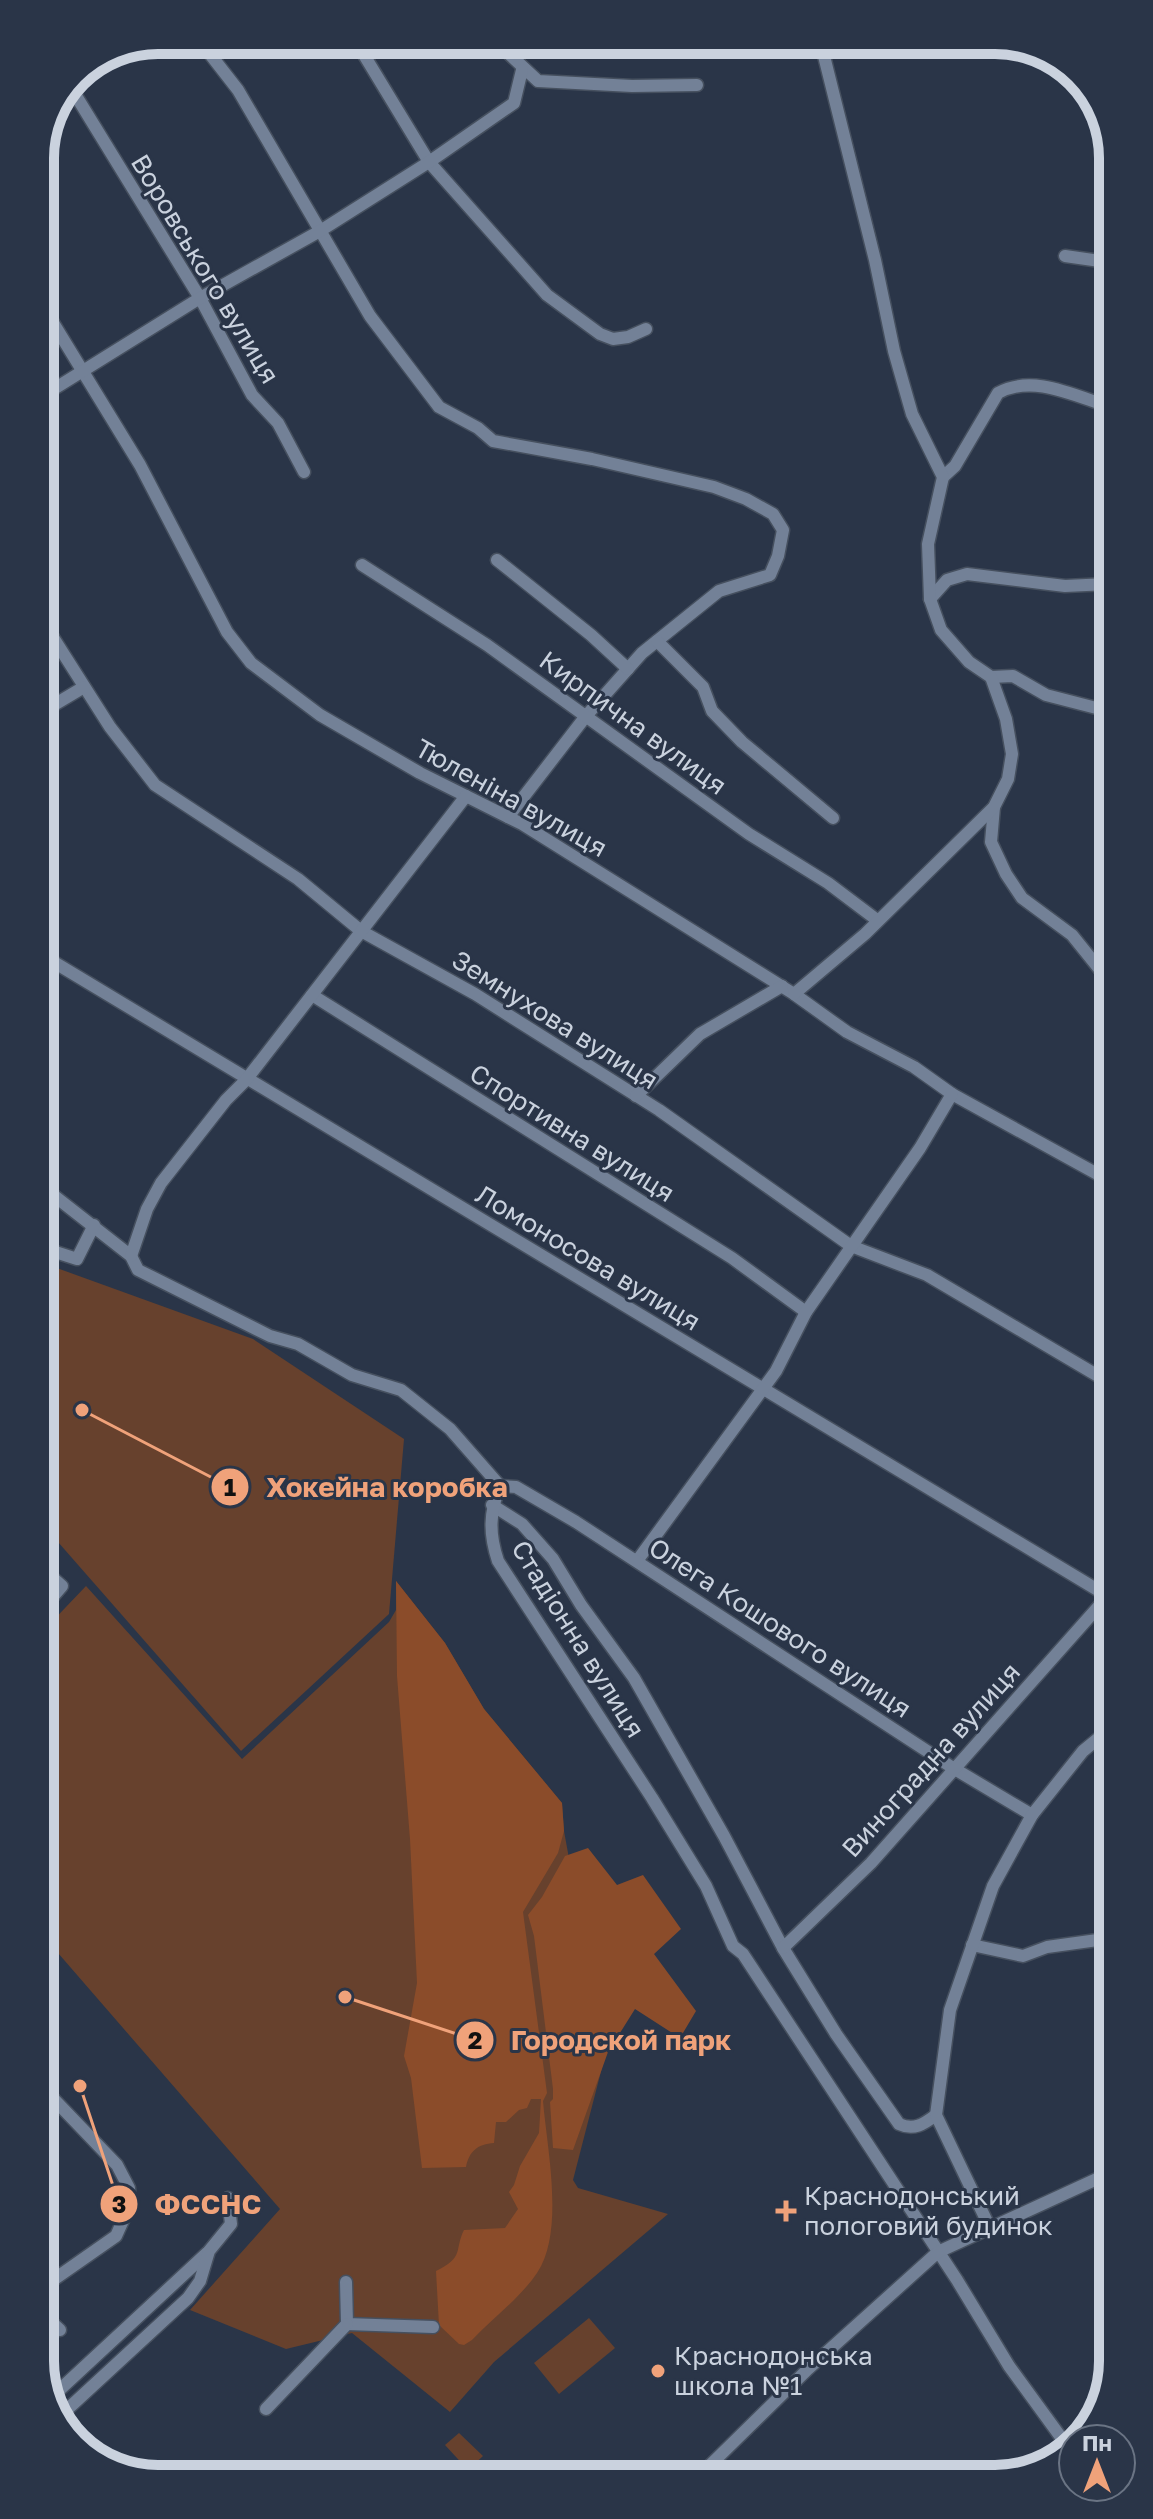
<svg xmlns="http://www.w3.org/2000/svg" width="1153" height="2519" font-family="'Golos Text',sans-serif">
  <rect width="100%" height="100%" fill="#2a3548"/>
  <g fill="#67412d">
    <path d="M43 1263 253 1339 404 1439 389 1614 241 1751 44 1526Z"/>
    <path d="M396 1581 445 1643 484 1709 562 1803 564 1831 605 2056 573 2180 578 2188 668 2214 494 2362 450 2412 352 2333 286 2349 190 2310 280 2209 45 1938 44 1630 86 1586 242 1759 389 1622 396 1610Z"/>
    <path d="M589 2318 615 2348 559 2394 534 2363Z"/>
    <path d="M459 2433 483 2456 468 2470 445 2445Z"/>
  </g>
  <g fill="#8b4c2a">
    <path d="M396 1581 445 1643 484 1709 562 1803 564 1831 558 1853 523 1912 547 2093 543 2101C547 2149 565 2231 537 2273 520 2298 493 2318 472 2340L464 2345 459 2344 439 2325 436 2271C465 2257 454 2250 464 2230L505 2228 518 2209 509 2192 514 2185 520 2166 539 2133 541 2099H531L527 2108 519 2110 506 2122H496L494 2143C478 2144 469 2151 466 2167L422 2168 411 2078 404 2056 417 1983 410 1839 397 1676Z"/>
    <path d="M588 1848 617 1885 643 1875 681 1929 654 1954 696 2011 680 2038 635 2009 608 2052 573 2150 553 2148 550 2102 553 2099V2089L534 1936 528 1915 542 1897 565 1856Z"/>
  </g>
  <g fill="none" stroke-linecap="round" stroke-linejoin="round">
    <defs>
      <g id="street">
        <path d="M199 40 238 90 370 316 439 407 478 428 493 441 592 459 714 487 746 499 773 514 783 530 778 556 770 575 719 591 642 653 586 716 508 817"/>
        <path d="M355 40 429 162 547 295 600 334 613 339 628 337 646 329"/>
        <path d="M494 40 538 81 632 86 697 85"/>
        <path d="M70 86 200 298 252 395 278 423 304 472"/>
        <path d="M1065 256 1107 262"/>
        <path d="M41 303 140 465 227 632 251 663 320 715 420 773 522 824 794 994 847 1032 914 1067 952 1094 1110 1181"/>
        <path d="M41 397 200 298 320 231 429 162 514 103 522 70"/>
        <path d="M943 477 955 466 998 393C1032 374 1073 395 1107 406"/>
        <path d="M497 560 591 635 628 669"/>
        <path d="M362 565 487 645 749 834 828 883 877 920"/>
        <path d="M930 599 947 580 967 574 1065 586 1108 584"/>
        <path d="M42 620 110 727 155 785 298 879 361 931 475 994 659 1110 851 1246 927 1275 1110 1383"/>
        <path d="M657 641 703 687 712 711 742 742 833 818"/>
        <path d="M991 677 1013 676 1046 695 1108 711"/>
        <path d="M42 712 84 687"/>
        <path d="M994 807 991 842 1006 874 1022 898 1072 935 1109 981"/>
        <path d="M42 955 1111 1598"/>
        <path d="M794 994 865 934 994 807 1008 779 1012 754 1006 719 991 677 969 662 941 630 930 599 928 544 943 477 912 414 894 351 875 260 820 40"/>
        <path d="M312 995 732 1258 806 1312"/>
        <path d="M636 1096 700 1034 782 986"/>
        <path d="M43 1187 131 1256 138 1270 270 1336 298 1344 352 1375 401 1390 450 1429 500 1486"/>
        <path d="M43 1248 77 1259 94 1225"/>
        <path d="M131 1256 147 1209 161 1183 226 1100 246 1080 466 796"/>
        <path d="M492 1505 522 1524 553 1559 581 1605 634 1678 724 1836 783 1948 836 2034 899 2124C914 2131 924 2124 936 2115"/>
        <path d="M637 1561 776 1371 806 1312 920 1148 952 1094"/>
        <path d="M44 1570 62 1586 44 1607"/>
        <path d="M1032 1815 953 1768 576 1522 516 1487 500 1486C489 1513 489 1534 498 1561L652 1798 706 1886 733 1946 743 1954 957 2280 1009 2366 1068 2447"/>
        <path d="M972 1945 1023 1956 1047 1947 1112 1938"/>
        <path d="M783 1948 871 1863 1107 1597"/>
        <path d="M46 2091 117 2165 129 2188 130 2205 116 2236 46 2285"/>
        <path d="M991 2230 936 2115 950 2010 993 1886 1032 1815 1083 1751 1111 1728"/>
        <path d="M346 2282 347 2324 433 2327"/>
        <path d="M46 2317 60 2330"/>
        <path d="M266 2409 347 2324"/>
        <path d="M55 2411V2394L207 2253"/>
        <path d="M59 2417 188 2298 200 2281 209 2251 231 2224 228 2198"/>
        <path d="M700 2475 808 2369 938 2252 1112 2172"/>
      </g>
    </defs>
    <use href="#street" stroke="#46505f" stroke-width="15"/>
    <use href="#street" stroke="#738197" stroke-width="12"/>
  </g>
  <g fill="#f0a27a" stroke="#2a3548" stroke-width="3">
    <path d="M782 2199h8v8h8v8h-8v8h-8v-8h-8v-8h8z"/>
    <circle cx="658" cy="2371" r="8"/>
  </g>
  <g text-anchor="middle" stroke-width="6" stroke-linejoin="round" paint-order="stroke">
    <g font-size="26" fill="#cad2de" stroke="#2a3548">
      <text transform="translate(205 269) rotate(59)" y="9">Воровського вулиця</text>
      <text transform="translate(633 723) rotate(36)" y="9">Кирпична вулиця</text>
      <text transform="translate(511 798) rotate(29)" y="9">Тюленіна вулиця</text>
      <text transform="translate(555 1020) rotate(32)" y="9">Земнухова вулиця</text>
      <text transform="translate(572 1133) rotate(32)" y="9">Спортивна вулиця</text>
      <text transform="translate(588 1258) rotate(31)" y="9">Ломоносова вулиця</text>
      <text transform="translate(780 1628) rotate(33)" y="9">Олега Кошового вулиця</text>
      <text transform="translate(578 1639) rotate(58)" y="9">Стадіонна вулиця</text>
      <text transform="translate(931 1760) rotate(-48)" y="9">Виноградна вулиця</text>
    </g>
    <g font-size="26" fill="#cad2de" stroke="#2a3548" text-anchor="start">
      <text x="804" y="2205">Краснодонський<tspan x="804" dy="30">пологовий будинок</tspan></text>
      <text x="674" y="2365">Краснодонська<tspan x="674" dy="30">школа №1</tspan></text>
    </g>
  </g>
  <path d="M0 0H1153V2519H0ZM158 54H995A104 104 0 0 1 1099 158V2361A104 104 0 0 1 995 2465H158A104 104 0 0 1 54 2361V158A104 104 0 0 1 158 54Z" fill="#2a3548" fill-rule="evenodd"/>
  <path fill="none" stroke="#cad2de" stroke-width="10" d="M158 54H995A104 104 0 0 1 1099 158V2361A104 104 0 0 1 995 2465H158A104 104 0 0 1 54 2361V158A104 104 0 0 1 158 54Z"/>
  <path fill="none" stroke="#f0a27a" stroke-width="3" d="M82 1410L230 1487M345 1997L475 2040M80 2086L119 2204"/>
  <g fill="#f0a27a" stroke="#2a3548" stroke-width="3">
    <circle cx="82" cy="1410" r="8"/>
    <circle cx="345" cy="1997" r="8"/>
    <circle cx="80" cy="2086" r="8"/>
    <circle cx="230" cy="1487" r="20"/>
    <circle cx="475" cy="2040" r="20"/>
    <circle cx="119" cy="2204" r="20"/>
  </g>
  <g font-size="24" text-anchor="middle" font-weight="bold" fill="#111">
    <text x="230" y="1496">1</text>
    <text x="475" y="2049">2</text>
    <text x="119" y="2213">3</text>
  </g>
  <g font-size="28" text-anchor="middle" font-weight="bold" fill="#f0a27a" stroke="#2a3548" stroke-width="6" stroke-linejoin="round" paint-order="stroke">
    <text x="387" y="1497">Хокейна коробка</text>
    <text x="621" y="2050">Городской парк</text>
    <text x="208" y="2214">ФССНС</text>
  </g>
  <g transform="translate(1097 2463)"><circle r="38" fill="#2a3548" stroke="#6a7484" stroke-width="2"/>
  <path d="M0-6L14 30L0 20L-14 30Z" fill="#f0a27a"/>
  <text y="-12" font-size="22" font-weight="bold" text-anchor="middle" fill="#cad2de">Пн</text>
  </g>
</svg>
